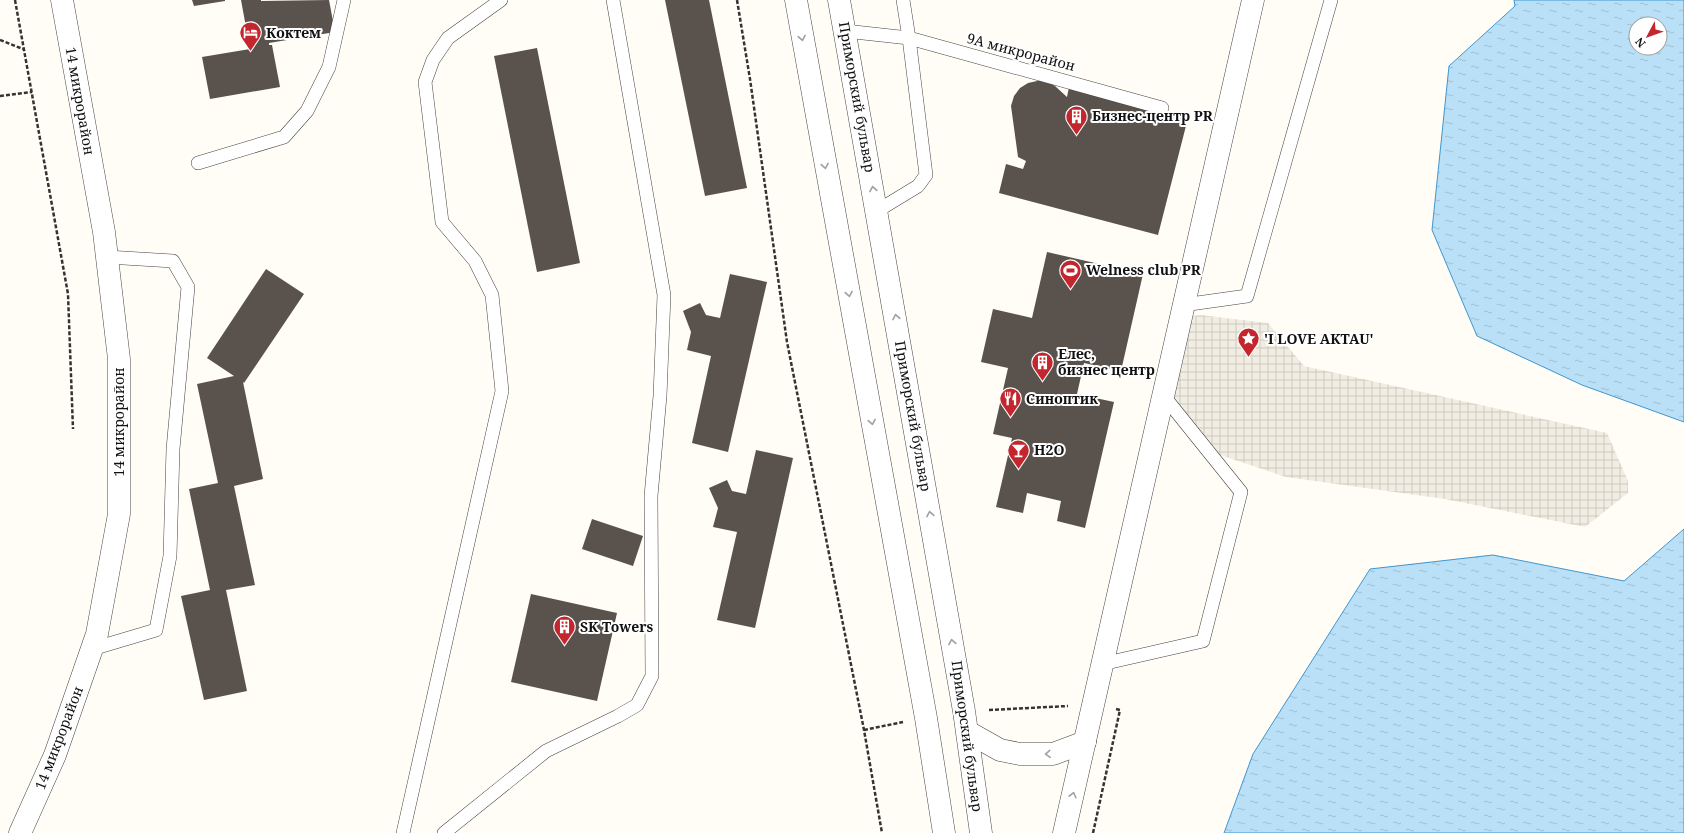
<svg xmlns="http://www.w3.org/2000/svg" width="1684" height="833" font-family="'Noto Serif',serif">
  <defs>
    <pattern id="plaza-grid" width="8" height="8" patternUnits="userSpaceOnUse"><rect width="8" height="8" fill="#f1ede2"/><path d="M0 4h8M4 0v8" fill="none" stroke="#cecac1"/></pattern>
    <pattern id="water-ripples" width="26" height="14" patternUnits="userSpaceOnUse"><rect width="26" height="14" fill="#b9e0f7"/><path d="M2 4q2-2 4 0t4 0M15 11q2-2 4 0t4 0" fill="none" stroke="#9ebfd3"/></pattern>
  </defs>
  <rect width="100%" height="100%" fill="#fffdf5"/>
  <path fill="url(#plaza-grid)" d="M1200 315 1268 323 1304 366 1607 433 1628 481V493L1585 527 1445 499 1286 477 1208 451 1163 395 1180 318Z"/>
  <g fill="url(#water-ripples)" stroke="#3f96cf" fill-rule="evenodd">
    <path d="M1514 0H1684V422L1582 385 1477 336 1432 230 1449 66 1515 6ZM1636 24H1660V48H1636Z"/>
    <path d="M1684 529V833H1224L1253 754 1370 569 1493 555 1624 581Z"/>
  </g>
  <g fill="#5a524d">
    <path d="M192 0H225V1L194 6Z"/>
    <path d="M241 0H261V1L329 0 335 32 269 43V45H272L280 87 210 99 202 57 250 49Z"/>
    <path d="M665 0H709L747 188 705 196Z"/>
    <path d="M537 48 580 263 537 272 494 56Z"/>
    <path d="M1037 81H1047L1055 86 1067 97 1069 87 1188 118 1158 235 999 193 1006 164 1023 169 1026 161 1018 157 1011 106 1014 96 1020 88 1028 83Z"/>
    <path d="M1047 252 1143 274 1121 371 1084 363 1077 394 1114 402 1085 528 1057 521 1061 501 1027 493 1023 513 996 507 1012 438 993 434 1008 368 981 362 993 309 1032 318Z"/>
    <path d="M266 269 304 294 244 383 243 382 263 479 234 486 255 585 226 590 247 691 204 700 181 596 210 590 189 489 218 483 197 384 234 376 207 358Z"/>
    <path d="M730 274 767 282 728 452 692 443 711 356 687 350 691 332 683 311 700 303 706 315 720 318Z"/>
    <path d="M756 450 793 458 755 628 717 620 737 532 713 527 718 508 709 488 727 480 732 491 746 494Z"/>
    <path d="M592 519 643 536 633 566 582 549Z"/>
    <path d="M531 594 617 613 597 701 511 682Z"/>
  </g>
  <g fill="none" stroke-linecap="round" stroke-linejoin="round">
    <defs>
      <g id="service">
        <path d="M903 0 909 38 1162 108"/>
        <path d="M845 31 909 38 926 175 918 186 877 211"/>
        <path d="M198 163 284 137 307 111 329 67 344 0"/>
        <path d="M1183 305 1247 296 1331 0"/>
        <path d="M92 649 156 630 170 556 173 449 188 287 173 261 107 257"/>
        <path d="M1102 664 1203 641 1241 492 1163 395"/>
        <path d="M403 833 502 391 492 295 475 261 442 222 425 82 433 60 448 38 501 0"/>
        <path d="M444 833 546 751 618 716 637 705 652 676 651 496 660 396 664 295 613 0"/>
      </g>
      <g id="minor">
        <path d="M968 732 1000 750 1020 754H1053L1085 742"/>
        <path d="M20 833 55 755 97 634 119 514V359L104 232 62 0"/>
        <path d="M1064 833 1253 0"/>
      </g>
      <g id="tertiary">
        <path d="M796 0 926 718 944 833"/>
        <path d="M839 0 964 711 981 833"/>
      </g>
    </defs>
    <use href="#service" stroke="#444" stroke-width="14"/>
    <use href="#minor" stroke="#444" stroke-width="23"/>
    <use href="#tertiary" stroke="#444" stroke-width="23"/>
    <g stroke="#333" stroke-width="2.5" stroke-dasharray="4 2" stroke-linecap="butt">
      <path d="M15 0 68 294 73 429"/>
      <path d="M737 0 750 79 787 342 864 730 882 833"/>
      <path d="M0 40 23 49"/>
      <path d="M0 96 32 92"/>
      <path d="M989 710 1068 706"/>
      <path d="M864 730 903 722"/>
      <path d="M1093 833 1120 710 1116 709"/>
    </g>
    <use href="#service" stroke="#fff" stroke-width="13"/>
    <use href="#minor" stroke="#fff" stroke-width="22"/>
    <use href="#tertiary" stroke="#fff" stroke-width="22"/>
  </g>
  <defs><path id="oneway-chevron" d="M-2-3.5L2.5 0L-2 3.5" fill="none" stroke-width="1.6" stroke-linecap="round" stroke-linejoin="round"/></defs>
  <g stroke="#a0a0a0">
    <use href="#oneway-chevron" transform="translate(802 38) rotate(80)"/>
    <use href="#oneway-chevron" transform="translate(825 166) rotate(80)"/>
    <use href="#oneway-chevron" transform="translate(873 189) rotate(-100)"/>
    <use href="#oneway-chevron" transform="translate(849 294) rotate(80)"/>
    <use href="#oneway-chevron" transform="translate(896 317) rotate(-100)"/>
    <use href="#oneway-chevron" transform="translate(872 422) rotate(80)"/>
    <use href="#oneway-chevron" transform="translate(930 514) rotate(-100)"/>
    <use href="#oneway-chevron" transform="translate(952 642) rotate(-100)"/>
    <use href="#oneway-chevron" transform="translate(1048 754) rotate(177)"/>
    <use href="#oneway-chevron" transform="translate(1073 795) rotate(-77)"/>
  </g>
  <defs>
    <symbol id="hotel-pin" viewBox="-11 -11 22 30"><path d="M0 17L-7.5 6A9.5 9.5 0 1 1 7.5 6Z" fill="#c4262e" stroke="#fff"/><path d="M-6-4.5h1.5V1H6V5H4.5V3h-9V5H-6ZM-4 0a1.8 1.8 0 1 1 3.6 0ZM.5 0V-2.5h3Q6-2.5 6 0Z" fill="#fff"/></symbol>
    <symbol id="building-pin" viewBox="-11 -11 22 30"><path d="M0 17L-7.5 6A9.5 9.5 0 1 1 7.5 6Z" fill="#c4262e" stroke="#fff"/><path d="M-4-6H4V6H1V3H-1V6H-4ZM-2.5-4.3h1.7v1.8h-1.7ZM.8-4.3h1.7v1.8H.8ZM-2.5-1h1.7V.8h-1.7ZM.8-1h1.7V.8H.8Z" fill="#fff"/></symbol>
    <symbol id="stadium-pin" viewBox="-11 -11 22 30"><path d="M0 17L-7.5 6A9.5 9.5 0 1 1 7.5 6Z" fill="#c4262e" stroke="#fff"/><path d="M0-5a6.5 5 0 1 0 0 10a6.5 5 0 1 0 0-10ZM-3.5-1.8h7v3.6h-7Z" fill="#fff"/></symbol>
    <symbol id="sight-pin" viewBox="-11 -11 22 30"><path d="M0 17L-7.5 6A9.5 9.5 0 1 1 7.5 6Z" fill="#c4262e" stroke="#fff"/><path d="M0-6L1.8-2.2L6-1.7L2.9 1.2L3.7 5.4L0 3.3L-3.7 5.4L-2.9 1.2L-6-1.7L-1.8-2.2Z" fill="#fff"/></symbol>
    <symbol id="restaurant-pin" viewBox="-11 -11 22 30"><path d="M0 17L-7.5 6A9.5 9.5 0 1 1 7.5 6Z" fill="#c4262e" stroke="#fff"/><path d="M-5-6h1v4h1v-4h1v4h1v-4h1v5L-1.5 .5V6h-2V.5L-5-1ZM5-6V6H3V1.5H1.5Q1.5-4 5-6Z" fill="#fff"/></symbol>
    <symbol id="bar-pin" viewBox="-11 -11 22 30"><path d="M0 17L-7.5 6A9.5 9.5 0 1 1 7.5 6Z" fill="#c4262e" stroke="#fff"/><path d="M-6-5H6L.8 .8V4.5H3.5V6h-7V4.5H-.8V.8Z" fill="#fff"/></symbol>
  </defs>
  <g fill-rule="evenodd">
    <use href="#hotel-pin" x="238" y="20" width="25" height="34"/>
    <use href="#building-pin" x="1064" y="104" width="25" height="34"/>
    <use href="#stadium-pin" x="1058" y="258" width="25" height="34"/>
    <use href="#sight-pin" x="1236" y="326" width="25" height="34"/>
    <use href="#building-pin" x="1030" y="350" width="25" height="34"/>
    <use href="#restaurant-pin" x="998" y="386" width="25" height="34"/>
    <use href="#bar-pin" x="1006" y="438" width="25" height="34"/>
    <use href="#building-pin" x="552" y="614" width="25" height="34"/>
  </g>
  <g text-anchor="middle" stroke-width="4" stroke-linejoin="round" paint-order="stroke">
    <g font-size="14" font-weight="bold" fill="#111" stroke="#fff" text-anchor="start">
      <text x="266" y="38">Коктем</text>
      <text x="1092" y="121">Бизнес-центр PR</text>
      <text x="1086" y="275">Welness club PR</text>
      <text x="1264" y="344">'I LOVE AKTAU'</text>
      <text x="1058" y="359">Елес,<tspan x="1058" dy="16">бизнес центр</tspan></text>
      <text x="1026" y="404">Синоптик</text>
      <text x="1034" y="455">H2O</text>
      <text x="580" y="632">SK Towers</text>
    </g>
    <g font-size="14" fill="#111" stroke="#fff">
      <text transform="translate(1021 52) rotate(15)" y="5">9А микрорайон</text>
      <text transform="translate(857 97) rotate(80)" y="5">Приморский бульвар</text>
      <text transform="translate(80 101) rotate(80)" y="5">14 микрорайон</text>
      <text transform="translate(913 416) rotate(80)" y="5">Приморский бульвар</text>
      <text transform="translate(119 422) rotate(-90)" y="5">14 микрорайон</text>
      <text transform="translate(967 736) rotate(82)" y="5">Приморский бульвар</text>
      <text transform="translate(59 738) rotate(-69)" y="5">14 микрорайон</text>
    </g>
  </g>
  <g transform="translate(1648 36) rotate(229)"><circle r="19" fill="#ffffff" stroke="#a0a0a0"/>
  <path d="M0-3L7 15L0 10L-7 15Z" fill="#c4262e"/>
  <text y="-6" font-size="11" font-weight="bold" text-anchor="middle" fill="#111111">N</text>
  </g>
</svg>
